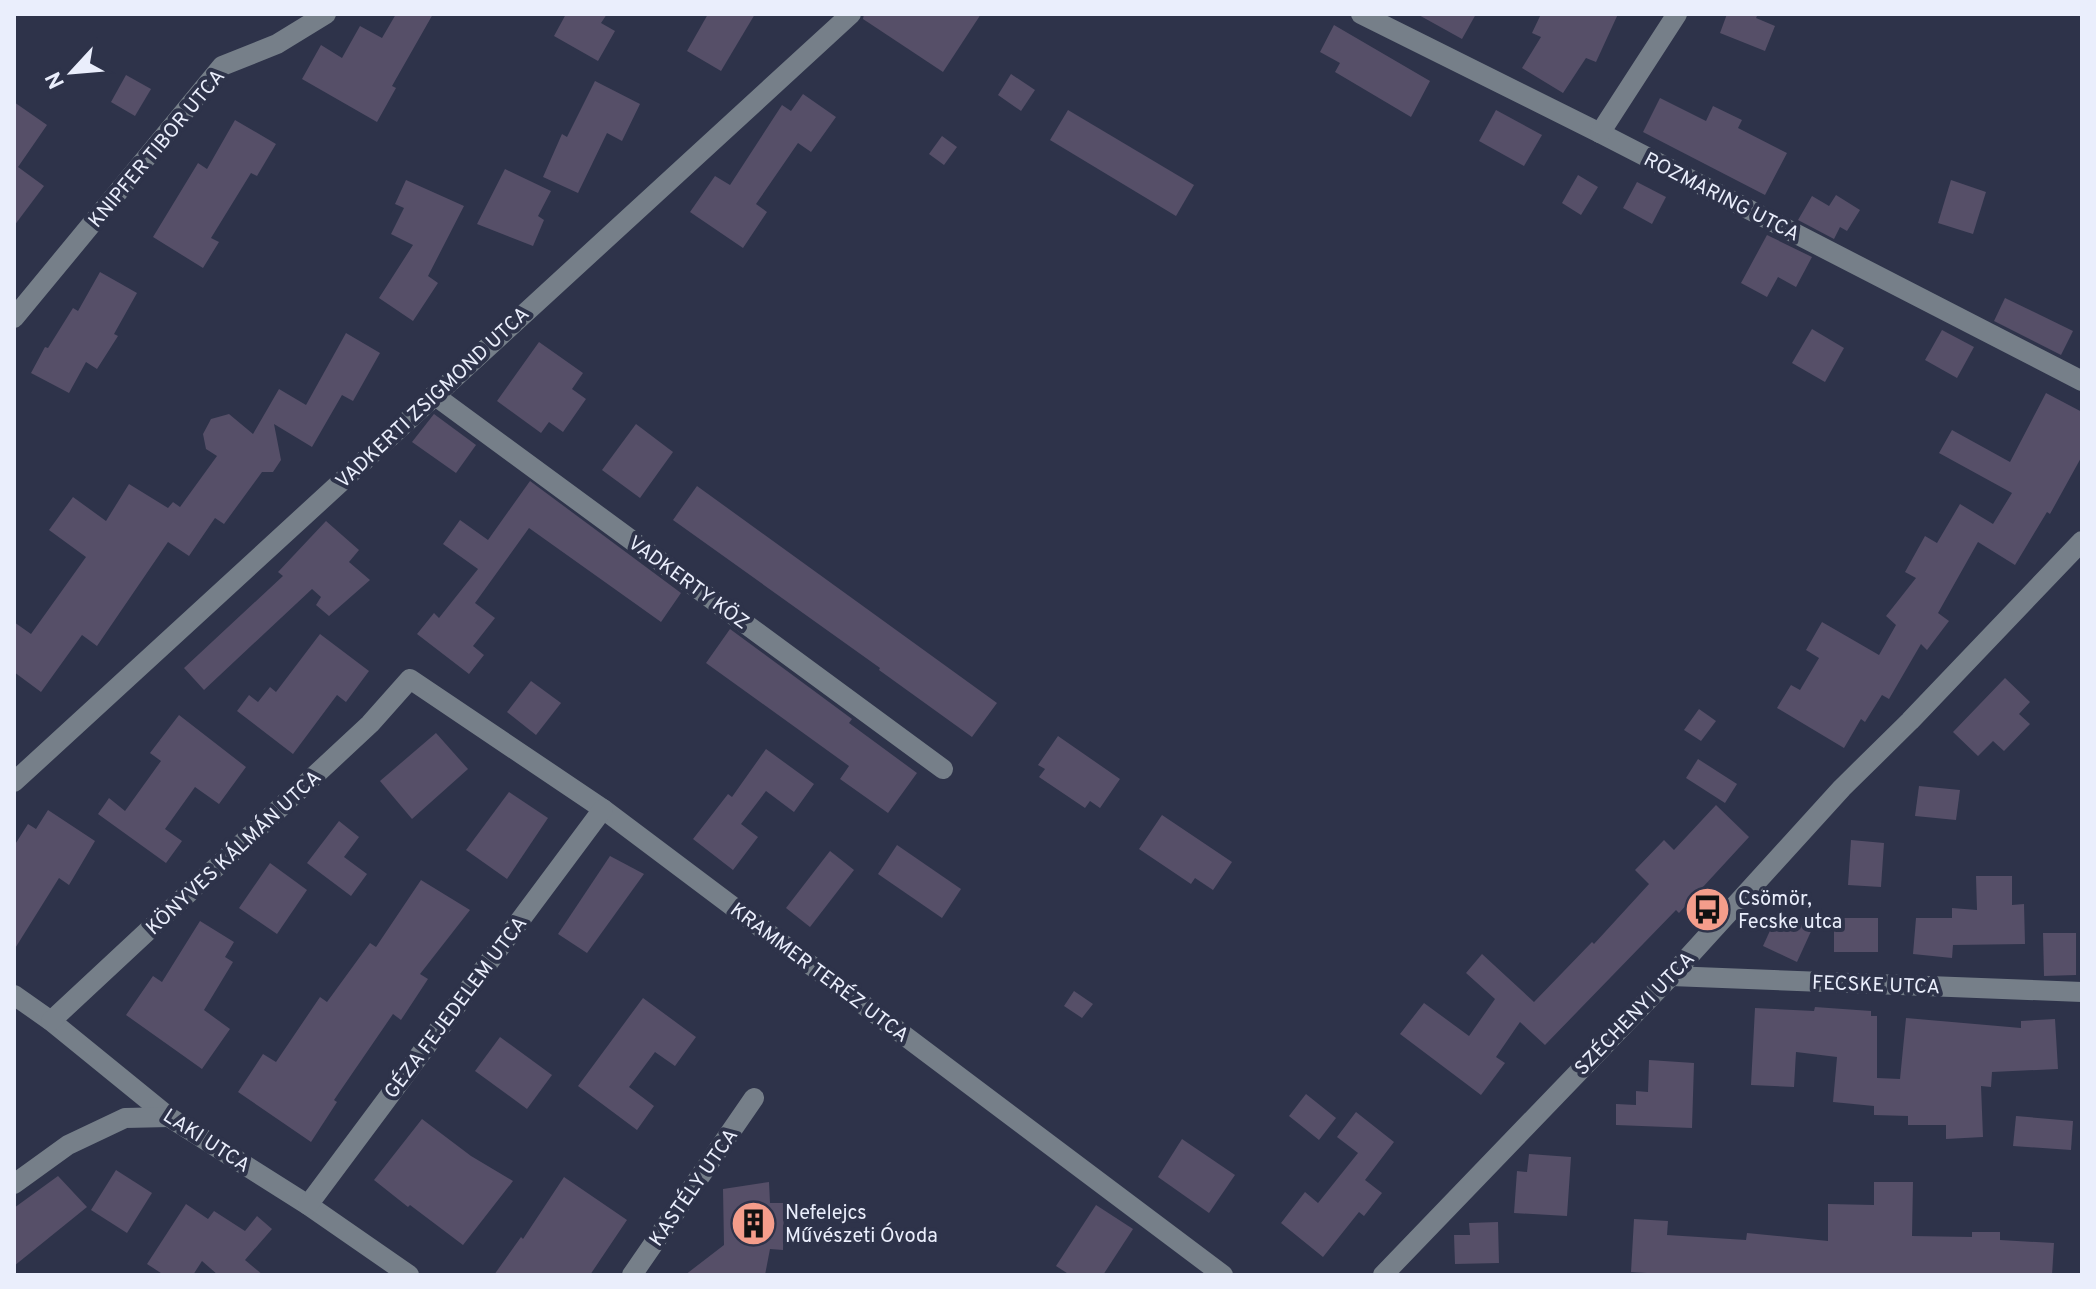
<svg xmlns="http://www.w3.org/2000/svg" width="2096" height="1289" font-family="Overpass,sans-serif">
  <rect width="100%" height="100%" fill="#2e334a"/>
  <g fill="#564f68">
    <path d="M396 14H433L392 86 396 88 377 122 302 79 321 45 342 58 360 26 382 38Z"/>
    <path d="M566 14H607L601 23 615 31 598 61 554 36Z"/>
    <path d="M708 14H755L721 71 687 51Z"/>
    <path d="M864 14H981L943 72 863 19Z"/>
    <path d="M1417 14H1476L1462 39Z"/>
    <path d="M1541 14H1618L1596 62 1586 58 1563 93 1522 68 1541 37 1532 33Z"/>
    <path d="M1727 14H1758L1756 18 1775 26 1765 51 1720 33Z"/>
    <path d="M1334 25 1430 81 1411 117 1335 72 1340 63 1320 52Z"/>
    <path d="M1011 74 1035 90 1021 111 998 95Z"/>
    <path d="M126 75 151 89 135 116 111 102Z"/>
    <path d="M595 81 640 104 622 141 607 133 578 193 543 177 562 134 567 137Z"/>
    <path d="M803 94 836 117 811 152 798 143 756 204 767 212 743 248 690 212 715 176 730 185 782 105 791 111Z"/>
    <path d="M1660 98 1706 121 1713 106 1742 120 1738 128 1787 153 1765 195 1643 132Z"/>
    <path d="M14 102 47 125 18 167 44 186 14 226Z"/>
    <path d="M1068 110 1194 185 1176 216 1050 140Z"/>
    <path d="M1496 110 1542 135 1524 166 1479 141Z"/>
    <path d="M235 120 276 144 257 176 251 173 211 238 219 242 203 268 153 237 198 163 207 169Z"/>
    <path d="M942 136 957 147 944 165 929 154Z"/>
    <path d="M505 169 551 191 538 216 544 220 533 246 477 224Z"/>
    <path d="M1578 175 1598 187 1581 215 1562 203Z"/>
    <path d="M406 180 464 206 428 276 438 283 413 321 379 298 413 245 391 234 404 208 395 204Z"/>
    <path d="M1951 180 1986 192 1973 234 1938 223Z"/>
    <path d="M1637 182 1666 197 1652 224 1623 208Z"/>
    <path d="M1836 195 1860 210 1847 231 1840 227 1834 239 1798 220 1812 196 1829 206Z"/>
    <path d="M1767 235 1812 257 1796 287 1778 277 1767 297 1741 283Z"/>
    <path d="M100 272 137 293 114 334 118 336 97 369 86 362 69 393 31 373 45 347 48 348 73 308 78 311Z"/>
    <path d="M2005 298 2073 331 2061 355 1994 321Z"/>
    <path d="M1812 329 1844 348 1825 382 1792 363Z"/>
    <path d="M1942 330 1974 347 1957 378 1925 360Z"/>
    <path d="M346 333 380 353 353 401 342 395 312 447 274 424 281 460 273 472H262L224 524 215 518 189 556 168 542 97 646 82 635 41 692 14 672V622L31 634 86 557 49 530 73 497 106 521 129 484 168 508 173 502 180 507 217 456 206 449 203 434 211 419 229 414 253 434 279 389 306 405Z"/>
    <path d="M539 342 583 373 572 389 586 399 563 432 549 422 541 433 497 401Z"/>
    <path d="M2046 393 2082 412V456L2050 514 2047 512 2015 565 1978 542 1938 613 1949 621 1927 650 1921 644 1889 699 1882 695 1865 722 1861 719 1844 748 1777 708 1791 685 1800 690 1819 658 1806 650 1822 622 1879 655 1896 625 1886 616 1916 578 1905 572 1925 536 1937 543 1960 504 1993 524 2012 493 1939 453 1952 430 2010 462Z"/>
    <path d="M434 414 476 445 456 473 412 442Z"/>
    <path d="M636 424 673 452 640 498 602 470Z"/>
    <path d="M530 481 681 593 661 622 529 528 475 603 495 618 473 646 484 655 469 674 417 634 434 613 439 618 478 569 443 544 460 520 488 540Z"/>
    <path d="M697 486 997 703 972 737 879 670 880 668 673 520Z"/>
    <path d="M326 521 359 550 349 562 370 580 329 616 316 605 321 597 312 589 204 690 184 668 283 576 278 572Z"/>
    <path d="M730 629 852 719 849 723 917 773 888 813 840 779 849 766 706 663Z"/>
    <path d="M320 634 369 671 346 702 337 695 293 754 237 711 249 695 258 702 270 687 276 692Z"/>
    <path d="M2005 678 2030 702 2019 714 2030 724 2004 751 1993 741 1978 756 1953 732Z"/>
    <path d="M531 681 561 703 536 735 507 712Z"/>
    <path d="M1699 709 1716 721 1701 741 1684 730Z"/>
    <path d="M179 715 246 767 219 804 195 787 165 829 182 841 166 863 98 814 109 798 125 811 161 761 150 753Z"/>
    <path d="M436 733 468 769 412 819 380 781Z"/>
    <path d="M1058 736 1120 779 1100 808 1090 801 1085 808 1039 777 1045 769 1038 765Z"/>
    <path d="M766 749 814 784 794 812 766 791 741 824 758 837 733 870 693 839 728 794 732 797Z"/>
    <path d="M1698 759 1737 784 1725 803 1686 778Z"/>
    <path d="M1919 786 1960 790 1956 820 1915 816Z"/>
    <path d="M509 792 548 818 507 879 466 850Z"/>
    <path d="M1716 805 1749 837 1679 913 1676 910 1545 1045 1520 1022 1496 1057 1505 1063 1481 1095 1400 1034 1424 1003 1469 1036 1495 999 1466 973 1482 954 1534 1002 1592 942 1594 944 1649 884 1635 870 1664 840 1674 850Z"/>
    <path d="M48 810 95 841 69 885 59 878 14 950V846L28 824 36 829Z"/>
    <path d="M1162 815 1232 862 1213 890 1195 878 1191 884 1139 849Z"/>
    <path d="M339 821 359 837 344 857 367 874 351 896 307 863Z"/>
    <path d="M1851 840 1884 843 1881 887 1848 885Z"/>
    <path d="M897 845 961 889 942 918 878 874Z"/>
    <path d="M830 851 854 870 810 927 786 908Z"/>
    <path d="M610 856 644 874 587 953 558 934Z"/>
    <path d="M270 863 307 890 277 934 239 908Z"/>
    <path d="M1976 876H2012V905L2024 904 2025 944 1953 945 1952 958 1913 954 1916 918H1952V908L1977 910Z"/>
    <path d="M421 880 470 910 420 974 428 979 401 1020 393 1014 334 1100 337 1102 311 1142 238 1092 263 1054 276 1062 320 997 327 1002 370 943 376 947Z"/>
    <path d="M1779 911 1813 927 1797 962 1763 946Z"/>
    <rect x="1834" y="918" width="44" height="34"/>
    <path d="M200 921 234 942 225 957 233 962 204 1010 230 1029 202 1069 126 1015 153 976 162 982Z"/>
    <path d="M2043 933H2076V975L2044 976Z"/>
    <path d="M1074 991 1093 1004 1082 1018 1064 1006Z"/>
    <path d="M643 998 696 1037 675 1066 655 1052 629 1087 654 1106 637 1130 578 1086Z"/>
    <path d="M1815 1007 1871 1011V1016H1877V1078L1900 1079 1906 1018 2021 1028V1021L2055 1019 2058 1069 1992 1072 1991 1087 1981 1086 1983 1137 1946 1139V1125H1908V1116L1874 1115V1106L1833 1102 1837 1057 1796 1052 1794 1087 1751 1085 1755 1008 1814 1011Z"/>
    <path d="M500 1037 552 1075 527 1109 475 1071Z"/>
    <path d="M1649 1060 1694 1063 1692 1128 1616 1125V1104L1636 1105V1091L1648 1092Z"/>
    <path d="M1306 1094 1336 1118 1319 1140 1289 1116Z"/>
    <path d="M1356 1112 1394 1142 1365 1180 1382 1193 1364 1216 1359 1212 1323 1257 1281 1223 1305 1192 1318 1203 1358 1153 1337 1137Z"/>
    <path d="M2016 1116 2073 1121 2071 1150 2013 1146Z"/>
    <path d="M422 1119 471 1156 513 1181 463 1245 410 1205 408 1207 374 1180Z"/>
    <path d="M1182 1139 1235 1175 1209 1213 1158 1177Z"/>
    <path d="M1529 1154 1571 1157 1567 1216 1514 1213 1517 1171 1527 1172Z"/>
    <path d="M116 1170 152 1193 127 1233 91 1210Z"/>
    <path d="M58 1176 87 1207 14 1266V1208Z"/>
    <path d="M564 1177 627 1220 590 1275H494L521 1237 523 1239Z"/>
    <path d="M769 1182 770 1203H784L783 1250 770 1249 765 1275H685L724 1245 723 1189Z"/>
    <path d="M1874 1182H1913L1912 1236 1972 1237V1232H2000V1240L2054 1243 2052 1275H1678L1631 1272 1634 1219 1668 1221 1667 1235 1746 1240 1747 1233 1828 1241V1204L1874 1205Z"/>
    <path d="M186 1204 208 1219 214 1211 245 1231 257 1216 272 1229 245 1260 263 1275H218L202 1261 193 1275H164L147 1264Z"/>
    <path d="M1096 1205 1133 1229 1103 1275H1070L1056 1266Z"/>
    <path d="M1498 1222 1499 1263 1455 1264 1454 1235H1470L1469 1223Z"/>
  </g>
  <g fill="none" stroke-linecap="round" stroke-linejoin="round">
    <g stroke="#767f89" stroke-width="20">
      <path d="M1361 14 1600 133 2082 381"/>
      <path d="M1600 133 1677 14"/>
      <path d="M14 318 222 66 277 44 326 14"/>
      <path d="M434 395 943 769"/>
      <path d="M14 782 851 14"/>
      <path d="M1671 976 2082 992"/>
      <path d="M14 995 51 1021 169 1117 308 1205 409 1275"/>
      <path d="M51 1021 370 724 410 679 603 809 1223 1275"/>
      <path d="M14 1184 68 1145 125 1118 169 1117"/>
      <path d="M308 1205 603 809"/>
      <path d="M632 1275 754 1098"/>
      <path d="M1383 1275 1671 976 1842 788 1910 721 2082 541"/>
    </g>
  </g>
  <defs>
    <symbol id="bus-disc" viewBox="-11 -11 22 22"><circle r="9.5" fill="#f49d8b" stroke="#2e334a"/><path d="M-5-6H5V4H4V6H2V4H-2V6H-4V4H-5ZM-3.5-4V0h7V-4ZM-3.5 1.2v1.5H-2V1.2ZM2 1.2v1.5H3.5V1.2Z" fill="#111"/></symbol>
    <symbol id="building-disc" viewBox="-11 -11 22 22"><circle r="9.5" fill="#f49d8b" stroke="#2e334a"/><path d="M-4-6H4V6H1V3H-1V6H-4ZM-2.5-4.3h1.7v1.8h-1.7ZM.8-4.3h1.7v1.8H.8ZM-2.5-1h1.7V.8h-1.7ZM.8-1h1.7V.8H.8Z" fill="#111"/></symbol>
  </defs>
  <g fill-rule="evenodd">
    <use href="#bus-disc" x="1682" y="884" width="51" height="51"/>
    <use href="#building-disc" x="728" y="1198" width="51" height="51"/>
  </g>
  <g text-anchor="middle" stroke-width="8" stroke-linejoin="round" paint-order="stroke">
    <g font-size="20" fill="#eaeefc" stroke="#2e334a">
      <text transform="translate(156 148) rotate(-50)" y="7">KNIPFER TIBOR UTCA</text>
      <text transform="translate(1722 196) rotate(27)" y="7">ROZMARING UTCA</text>
      <text transform="translate(432 397) rotate(-43)" y="7">VADKERTI ZSIGMOND UTCA</text>
      <text transform="translate(689 582) rotate(36)" y="7">VADKERTY KÖZ</text>
      <text transform="translate(233 852) rotate(-43)" y="7">KÖNYVES KÁLMÁN UTCA</text>
      <text transform="translate(820 972) rotate(37)" y="7">KRAMMER TERÉZ UTCA</text>
      <text transform="translate(1876 984) rotate(2)" y="7">FECSKE UTCA</text>
      <text transform="translate(455 1007) rotate(-53)" y="7">GÉZA FEJEDELEM UTCA</text>
      <text transform="translate(1634 1013) rotate(-46)" y="7">SZÉCHENYI UTCA</text>
      <text transform="translate(207 1140) rotate(33)" y="7">LAKI UTCA</text>
      <text transform="translate(693 1187) rotate(-55)" y="7">KASTÉLY UTCA</text>
    </g>
    <g font-size="20" fill="#eaeefc" stroke="#2e334a" text-anchor="start">
      <text x="1738" y="905">Csömör,<tspan x="1738" dy="23">Fecske utca</tspan></text>
      <text x="785" y="1219">Nefelejcs<tspan x="785" dy="23">Művészeti Óvoda</tspan></text>
    </g>
  </g>
  <rect width="2096" height="1289" fill="none" stroke="#eaeefc" stroke-width="32"/>
  <g transform="translate(72 72) rotate(244)" stroke="#2e334a" stroke-width="6" paint-order="stroke">
  <path d="M0-6L14 30L0 20L-14 30Z" fill="#eaeefc"/>
  <text y="-12" font-size="22" font-weight="bold" text-anchor="middle" fill="#eaeefc">N</text>
  </g>
</svg>
